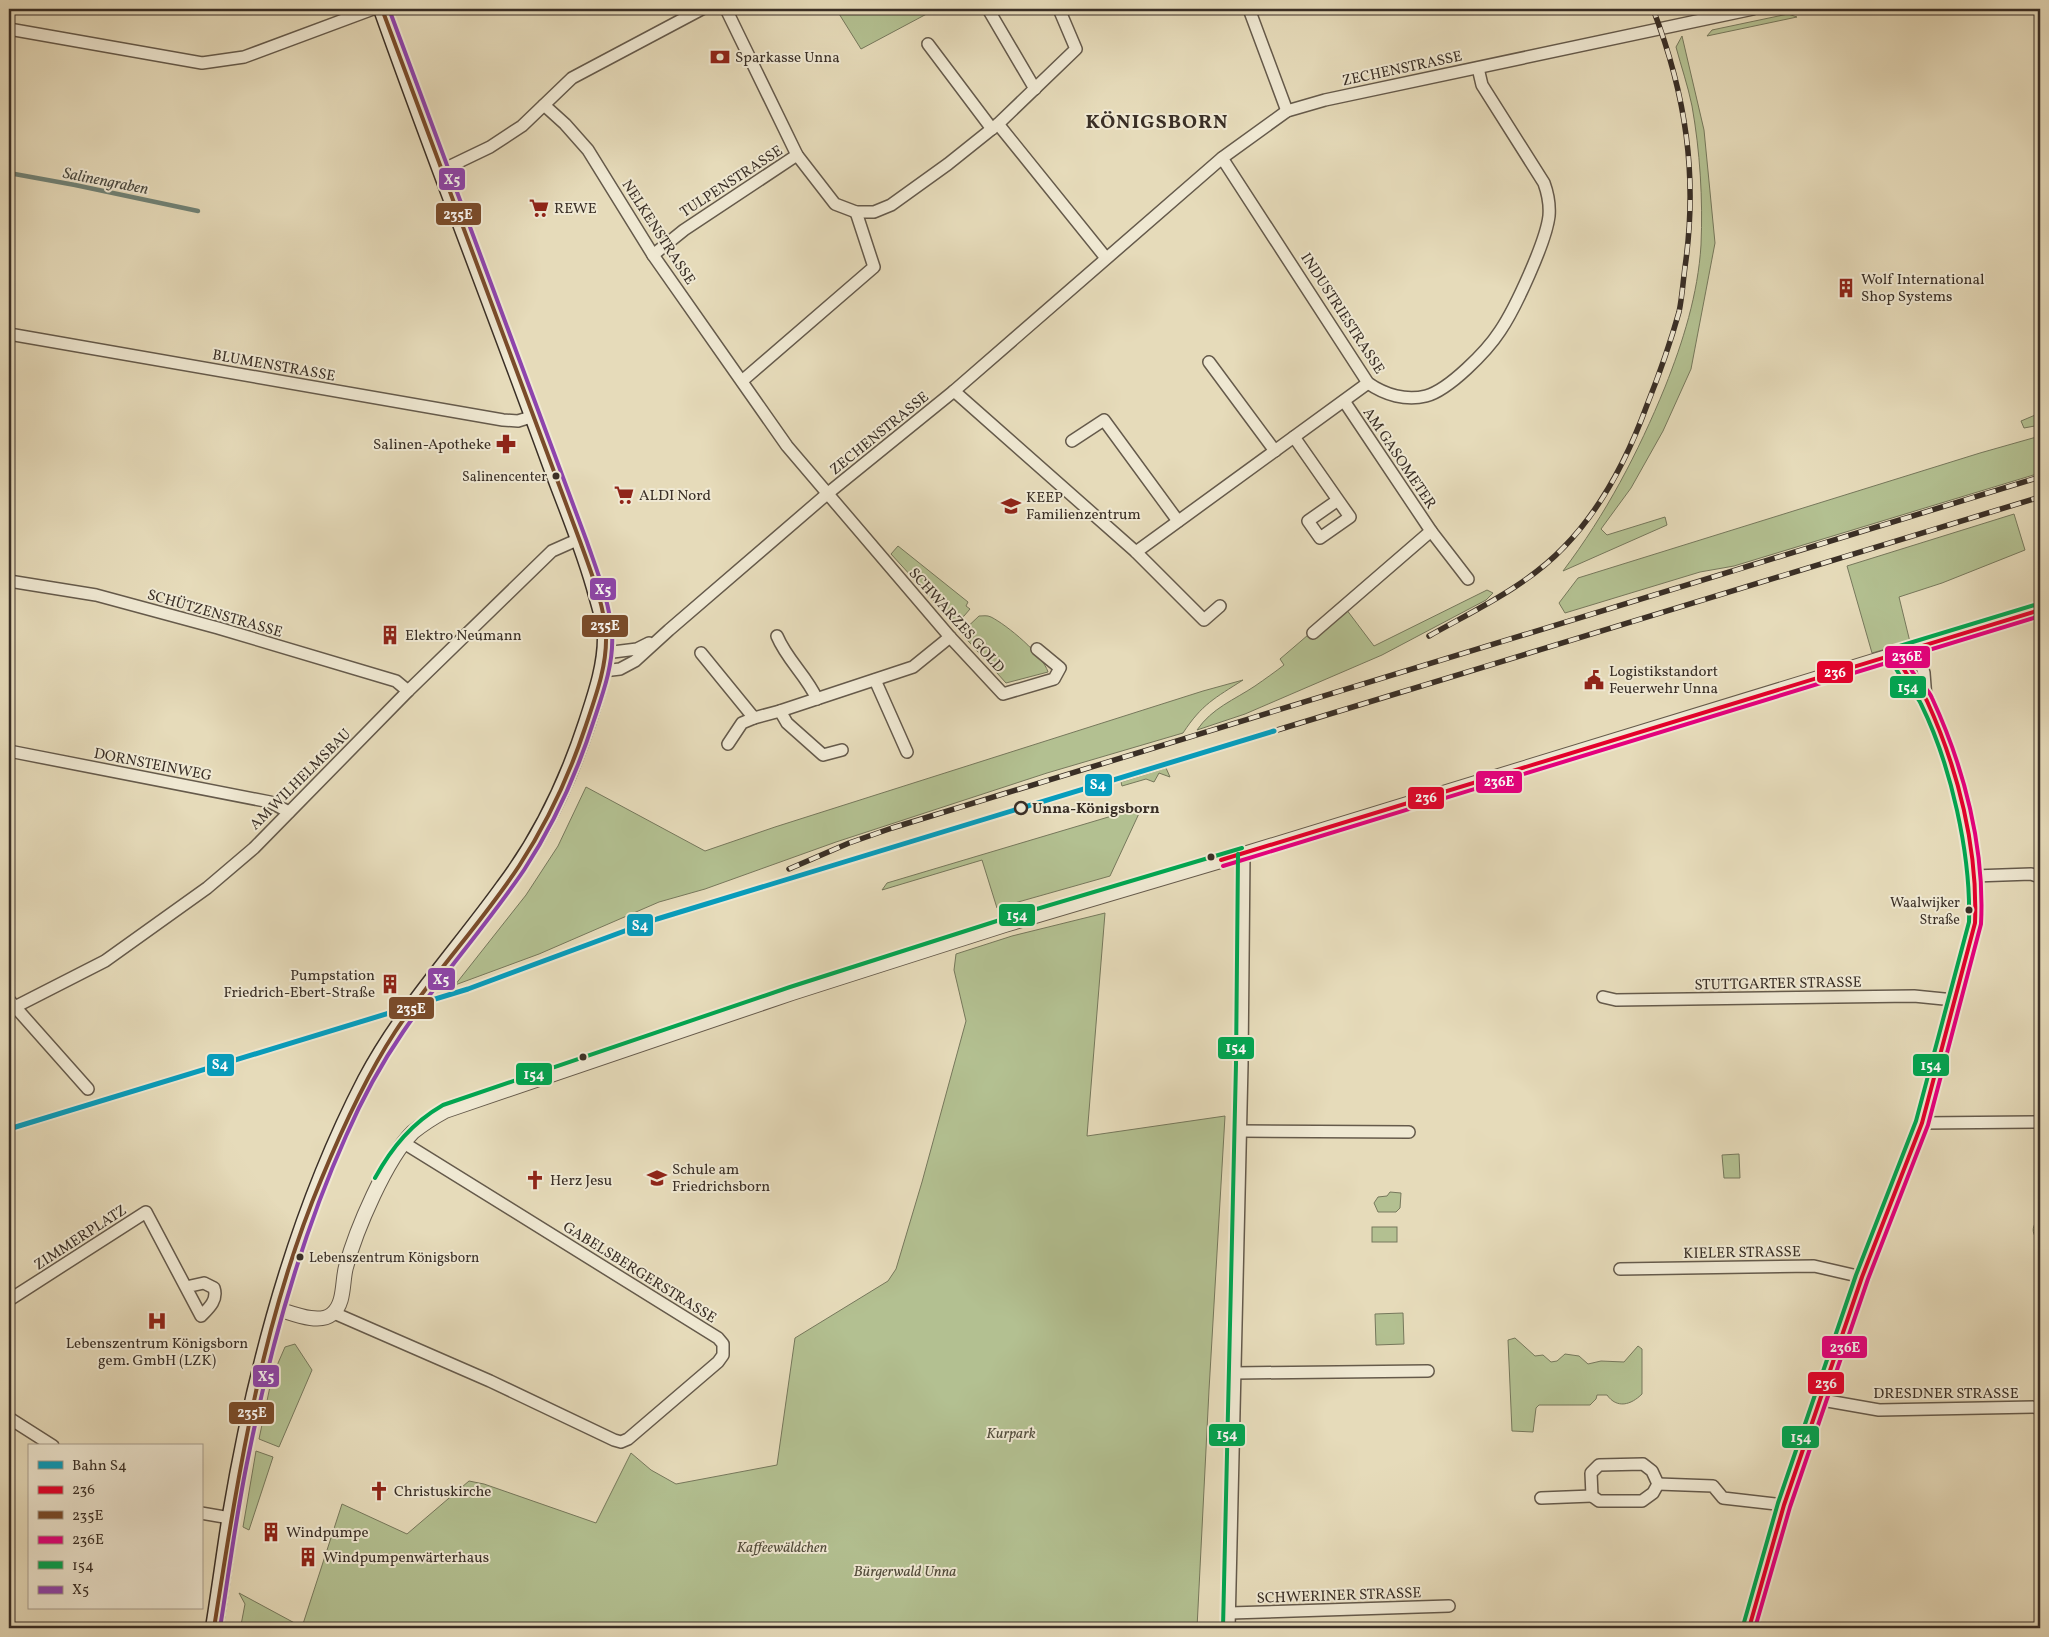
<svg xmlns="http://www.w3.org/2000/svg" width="2049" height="1637" font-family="Vollkorn,serif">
  <rect width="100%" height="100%" fill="#e6dbba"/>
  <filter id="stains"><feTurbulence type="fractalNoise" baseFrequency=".004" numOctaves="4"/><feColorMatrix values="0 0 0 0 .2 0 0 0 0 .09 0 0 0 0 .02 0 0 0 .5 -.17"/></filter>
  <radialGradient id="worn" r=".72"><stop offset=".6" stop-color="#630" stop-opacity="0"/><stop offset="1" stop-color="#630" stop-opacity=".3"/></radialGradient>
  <g fill="#b3c091" stroke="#76785c">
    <path d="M836 9H936L861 49Z"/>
    <path d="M1788 14 1797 17 1707 36 1712 30Z"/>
    <path d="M1682 36 1704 130 1715 243 1691 369 1663 431 1631 488 1601 529 1607 535 1665 517 1667 525 1563 571C1606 514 1638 453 1665 387 1683 342 1698 294 1701 245 1703 199 1700 151 1692 106 1688 86 1681 66 1676 47Z"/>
    <path d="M2040 413V425L2024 428 2021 421Z"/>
    <path d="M2040 436V473L1734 566 1700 572 1565 613 1559 603 1578 578 1980 453Z"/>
    <path d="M2014 514 2025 550 1942 583 1899 597 1910 642 1872 653 1847 566Z"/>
    <path d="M898 546 968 602 966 606 970 609 964 616 954 623 891 554Z"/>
    <path d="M1487 590 1493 593 1486 600 1382 655 1245 714 1197 730C1212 708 1234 700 1255 686 1265 679 1275 672 1284 665L1280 659 1343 605 1374 646Z"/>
    <path d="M979 616C983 616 987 615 991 617 1007 625 1043 655 1048 672L1006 683 961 633Z"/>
    <path d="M1243 680C1215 698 1202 704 1183 733L1047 773 836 842 705 889 659 902 539 954 455 985 526 895 558 846 586 787 705 851 775 827 1203 691Z"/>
    <path d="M1166 768 1170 777 1159 773 1154 782 1146 779 1122 786 1121 782Z"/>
    <path d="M1142 807 1110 876 997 908 982 860 882 890 887 883Z"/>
    <path d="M1105 913 1087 1136 1225 1116 1209 1390 1197 1628H248L241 1625 245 1604 239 1593 302 1627 342 1504 407 1534 469 1481 484 1484 596 1523 631 1453 651 1470 676 1484 777 1465 795 1338 888 1281 896 1269 922 1182 966 1021 954 970 956 954 1012 936Z"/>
    <path d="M1739 1154 1740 1178H1724L1722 1155Z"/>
    <path d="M1390 1192 1401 1193 1400 1208 1396 1212H1378L1374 1203 1378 1197 1387 1196Z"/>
    <path d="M2040 1218V1242C2031 1235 2031 1225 2040 1218Z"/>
    <rect x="1372" y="1227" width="25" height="15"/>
    <path d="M1403 1313 1404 1344 1376 1345 1375 1314Z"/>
    <path d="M1515 1338 1535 1356 1543 1355 1551 1362 1557 1361 1565 1354 1579 1356 1588 1364 1601 1361 1624 1362 1638 1346 1642 1349V1394C1631 1405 1617 1409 1607 1395H1597L1596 1399 1590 1405H1539L1536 1408 1533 1432 1512 1431 1508 1340Z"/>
    <path d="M295 1344 312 1370 279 1447 259 1439 272 1377 285 1347Z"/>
    <path d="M256 1451 273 1457 249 1530 243 1527Z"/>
  </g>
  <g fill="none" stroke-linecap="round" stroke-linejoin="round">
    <path stroke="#718377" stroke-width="4.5" d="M9 173 75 185 198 211"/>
    <defs>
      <g id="minor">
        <path d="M726 9 797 155 835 204 856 212H874L891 205 948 164 998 124 1076 49 1059 9"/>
        <path d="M988 9 1035 89"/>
        <path d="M1249 9 1287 111"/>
        <path d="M9 29 202 63 244 57 373 9"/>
        <path d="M928 44 992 129"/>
        <path d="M544 105 565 124 588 150 653 255 787 446 950 637 1003 694 1054 679 1060 668 1037 649"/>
        <path d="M998 124 1106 258"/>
        <path d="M1222 158 1368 383C1385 395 1406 401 1426 396 1449 390 1487 351 1500 331 1515 309 1546 242 1549 216 1550 204 1548 194 1544 183L1482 85 1478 68"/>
        <path d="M440 171 490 147 522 126 572 78 702 9"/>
        <path d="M653 255 684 230 797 155"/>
        <path d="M9 334 503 420 518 421 534 416"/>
        <path d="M1209 362 1275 451"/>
        <path d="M742 381 874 267 856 212"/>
        <path d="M954 391 1136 552 1204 620 1220 606"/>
        <path d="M1294 437 1338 500 1308 521 1320 538 1350 517 1338 500"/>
        <path d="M1072 441 1104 420 1178 521"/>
        <path d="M1431 531 1468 579"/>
        <path d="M1136 552 1368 383"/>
        <path d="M9 581 96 595 218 628 396 681 408 691"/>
        <path d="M1313 633 1431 531 1344 401"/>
        <path d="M777 636C787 660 806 675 817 699"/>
        <path d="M605 653 637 649 649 643"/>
        <path d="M701 653 754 718 780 711 913 667 950 637"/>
        <path d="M1895 654 1911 681 1926 699"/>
        <path d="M603 671 620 669 635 661 669 630 827 494 954 391 1222 158 1287 111 1325 100 1753 9"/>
        <path d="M875 680 907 752"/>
        <path d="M780 711 787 723 823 755 842 750"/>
        <path d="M728 744 742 723 754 718"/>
        <path d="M9 751 270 802 289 812"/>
        <path d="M1974 876 2031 874 2040 877"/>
        <path d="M1603 997 1616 1000 1914 996 1954 1000"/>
        <path d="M9 1000 88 1089"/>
        <path d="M9 1010 105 961 207 888 254 848 408 691 552 551 579 539"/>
        <path d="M1922 1123 2040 1122"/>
        <path d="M1241 1131 1409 1132"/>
        <path d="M1620 1269 1814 1266 1862 1277"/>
        <path d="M9 1300 146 1212 201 1316C209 1308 218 1300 214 1288L204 1283 186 1287"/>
        <path d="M334 1313 490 1381 614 1440 621 1442 628 1439 718 1362 723 1355V1344L718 1338 404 1143"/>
        <path d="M1235 1373 1428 1371"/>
        <path d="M1822 1400 1879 1410 2040 1407"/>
        <path d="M9 1418 53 1446"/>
        <path d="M1643 1464 1652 1471 1658 1484 1653 1493 1642 1501H1599L1592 1496 1591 1473 1599 1465Z"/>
        <path d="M1658 1484 1713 1486 1723 1498 1784 1505"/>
        <path d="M1541 1498 1592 1496"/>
        <path d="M201 1513 230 1518"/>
        <path d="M1230 1613 1449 1606"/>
        <path d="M1229 1628 1242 1064 1244 854"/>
        <path d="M1749 1628 1784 1505 1862 1277 1922 1123 1945 1041 1954 1000 1973 934 1976 896 1965 817 1948 756 1926 699 1924 673 1916 648"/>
      </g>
      <path id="tertiary" d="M278 1309C292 1313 319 1325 332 1314 345 1304 342 1281 346 1267 356 1230 386 1159 413 1132 423 1124 434 1117 445 1111L792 993 1005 925 1244 854 2040 610"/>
      <path id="secondary" d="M214 1628C220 1591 225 1553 231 1515 256 1366 296 1215 366 1080 403 1010 458 951 504 887 541 838 568 781 587 723 596 695 606 667 606 638 606 623 601 609 597 595 585 549 566 506 550 462 495 311 436 161 382 9"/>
    </defs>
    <use href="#minor" stroke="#655a4b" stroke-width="14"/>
    <use href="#tertiary" stroke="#655a4b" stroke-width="16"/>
    <use href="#secondary" stroke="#3a2f26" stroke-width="19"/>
    <use href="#minor" stroke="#efe8d2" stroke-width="11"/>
    <use href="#tertiary" stroke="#efe8d2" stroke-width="14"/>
    <use href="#secondary" stroke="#efe8d2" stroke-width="16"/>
    <defs>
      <g id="rail">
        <path d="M1429 636C1475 610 1527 586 1564 547 1603 507 1628 457 1647 405 1659 375 1670 344 1679 312 1682 298 1683 282 1685 267 1698 176 1686 95 1653 9"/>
        <path d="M1274 731 2040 497"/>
        <path d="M789 869 849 843 892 828 2040 477"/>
      </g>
    </defs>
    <use href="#rail" stroke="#3a2f26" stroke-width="5.5"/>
    <use href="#rail" stroke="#efe8d2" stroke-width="4" stroke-dasharray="11" stroke-linecap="butt"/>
    <defs>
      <g id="bus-1">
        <path d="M1221 860 2040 610"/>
        <path d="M1749 1628 1784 1505 1862 1277 1922 1123 1975 923C1978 848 1958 769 1927 701 1923 693 1915 687 1911 680 1905 672 1900 663 1895 654"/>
      </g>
      <path id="bus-2" d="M214 1628C238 1476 261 1323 321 1180 342 1129 365 1078 395 1032 433 974 481 924 519 866 547 823 569 776 585 728 595 698 607 667 606 636 605 607 591 572 581 544L382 9"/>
      <g id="bus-3">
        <path d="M1223 866 2040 616"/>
        <path d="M1755 1628 1790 1507 1868 1279 1928 1125 1981 924C1985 848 1964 767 1932 698 1929 690 1921 684 1916 677 1910 669 1906 659 1900 651"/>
      </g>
      <g id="bus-4">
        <path d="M375 1178C392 1147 412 1123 443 1105L790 987 1003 919 1242 848"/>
        <path d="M1743 1626 1778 1503 1856 1275 1916 1121 1969 922C1971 854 1951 765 1921 704 1918 697 1912 692 1907 686 1900 677 1895 666 1889 657V652L1893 648 2038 604"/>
        <path d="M1223 1628 1236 1064 1238 854"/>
      </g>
      <path id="bus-5" d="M220 1628C229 1572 236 1515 248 1458 270 1348 300 1239 346 1136 362 1099 381 1064 403 1032 441 976 486 926 524 870 554 824 577 773 594 720 603 693 614 663 612 634 610 603 597 571 587 542L389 9"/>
    </defs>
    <use href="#bus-1" stroke="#efe8d2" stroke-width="8"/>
    <use href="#bus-2" stroke="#efe8d2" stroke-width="8"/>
    <use href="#bus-3" stroke="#efe8d2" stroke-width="8"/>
    <use href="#bus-4" stroke="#efe8d2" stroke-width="8"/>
    <use href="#bus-5" stroke="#efe8d2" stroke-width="8"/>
    <use href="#bus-1" stroke="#e4002b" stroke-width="4"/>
    <use href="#bus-2" stroke="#7a4b2a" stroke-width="4"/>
    <use href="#bus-3" stroke="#e5007d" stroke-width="4"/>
    <use href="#bus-4" stroke="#00a651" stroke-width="4"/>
    <use href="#bus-5" stroke="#8e44ad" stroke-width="4"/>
    <defs>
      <path id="rail-1" d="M9 1129 468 989 657 919 1274 731"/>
    </defs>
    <use href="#rail-1" stroke="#efe8d2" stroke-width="9"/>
    <use href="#rail-1" stroke="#069dbd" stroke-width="5"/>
  </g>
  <defs>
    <symbol id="bank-bare" viewBox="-9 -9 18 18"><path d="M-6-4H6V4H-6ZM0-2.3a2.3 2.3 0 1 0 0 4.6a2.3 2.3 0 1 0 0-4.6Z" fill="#8f2418" stroke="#efe8d2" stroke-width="2.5" paint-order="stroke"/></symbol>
    <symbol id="supermarket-bare" viewBox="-9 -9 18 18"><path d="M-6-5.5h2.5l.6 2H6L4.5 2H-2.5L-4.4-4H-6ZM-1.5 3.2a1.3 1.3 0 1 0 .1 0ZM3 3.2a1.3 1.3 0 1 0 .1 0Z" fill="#8f2418" stroke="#efe8d2" stroke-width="2.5" paint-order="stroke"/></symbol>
    <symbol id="building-bare" viewBox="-9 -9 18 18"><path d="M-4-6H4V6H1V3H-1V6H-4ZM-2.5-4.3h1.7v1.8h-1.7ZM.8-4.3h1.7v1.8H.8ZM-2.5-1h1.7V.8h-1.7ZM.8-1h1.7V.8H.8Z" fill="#8f2418" stroke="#efe8d2" stroke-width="2.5" paint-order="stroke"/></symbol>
    <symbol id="pharmacy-bare" viewBox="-9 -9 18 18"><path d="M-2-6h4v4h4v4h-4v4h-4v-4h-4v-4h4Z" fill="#8f2418" stroke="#efe8d2" stroke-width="2.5" paint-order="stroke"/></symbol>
    <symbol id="school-bare" viewBox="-9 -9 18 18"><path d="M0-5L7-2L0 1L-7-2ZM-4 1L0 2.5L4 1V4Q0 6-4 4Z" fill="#8f2418" stroke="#efe8d2" stroke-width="2.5" paint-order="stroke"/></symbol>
    <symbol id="civic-bare" viewBox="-9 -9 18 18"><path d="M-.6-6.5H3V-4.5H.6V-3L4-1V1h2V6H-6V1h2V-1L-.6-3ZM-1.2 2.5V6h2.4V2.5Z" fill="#8f2418" stroke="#efe8d2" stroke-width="2.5" paint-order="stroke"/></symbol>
    <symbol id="church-bare" viewBox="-9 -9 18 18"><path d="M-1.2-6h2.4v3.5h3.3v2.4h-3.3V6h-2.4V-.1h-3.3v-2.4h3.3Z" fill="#8f2418" stroke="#efe8d2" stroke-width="2.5" paint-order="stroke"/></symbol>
    <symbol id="hospital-bare" viewBox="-9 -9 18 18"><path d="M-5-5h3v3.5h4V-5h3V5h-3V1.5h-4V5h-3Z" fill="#8f2418" stroke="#efe8d2" stroke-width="2.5" paint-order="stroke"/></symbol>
  </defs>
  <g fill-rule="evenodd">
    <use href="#bank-bare" x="706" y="43" width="28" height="28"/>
    <use href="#supermarket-bare" x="525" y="194" width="28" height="28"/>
    <use href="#building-bare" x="1832" y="274" width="28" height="28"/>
    <use href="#pharmacy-bare" x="492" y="430" width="28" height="28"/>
    <use href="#supermarket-bare" x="610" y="481" width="28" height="28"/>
    <use href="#school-bare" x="997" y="492" width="28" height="28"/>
    <use href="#building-bare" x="376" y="621" width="28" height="28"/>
    <use href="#civic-bare" x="1580" y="666" width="28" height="28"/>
    <use href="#building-bare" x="376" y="970" width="28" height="28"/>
    <use href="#school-bare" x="643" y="1164" width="28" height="28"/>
    <use href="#church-bare" x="521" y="1166" width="28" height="28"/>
    <use href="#hospital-bare" x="143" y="1307" width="28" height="28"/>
    <use href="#church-bare" x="365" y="1477" width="28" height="28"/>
    <use href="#building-bare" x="257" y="1518" width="28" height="28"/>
    <use href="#building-bare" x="294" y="1543" width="28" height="28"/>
  </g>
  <g fill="#3a2f26" stroke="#efe8d2" stroke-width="2">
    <circle cx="556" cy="476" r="4.5"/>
    <circle cx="1211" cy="857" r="4.5"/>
    <circle cx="1969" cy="910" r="4.5"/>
    <circle cx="583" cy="1057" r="4.5"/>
    <circle cx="300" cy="1257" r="4.5"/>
  </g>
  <circle fill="#efe8d2" stroke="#3a2f26" stroke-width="2.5" cx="1021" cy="808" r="6"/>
  <g text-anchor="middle" stroke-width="4" stroke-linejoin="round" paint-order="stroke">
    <g font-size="14" fill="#3a2f26" stroke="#efe8d2" text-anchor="end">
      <text x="547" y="481">Salinencenter</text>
      <text x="1960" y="907">Waalwijker<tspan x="1960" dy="17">Straße</tspan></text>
      <text x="309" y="1262" text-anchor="start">Lebenszentrum Königsborn</text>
    </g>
    <g font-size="15" fill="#3a2f26" stroke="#efe8d2" text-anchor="start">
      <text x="735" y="62">Sparkasse Unna</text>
      <text x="554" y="213">REWE</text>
      <text x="1861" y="284">Wolf International<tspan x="1861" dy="17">Shop Systems</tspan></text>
      <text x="491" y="449" text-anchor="end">Salinen-Apotheke</text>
      <text x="639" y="500">ALDI Nord</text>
      <text x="1026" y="502">KEEP<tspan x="1026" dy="17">Familienzentrum</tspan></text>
      <text x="405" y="640">Elektro Neumann</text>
      <text x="1609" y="676">Logistikstandort<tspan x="1609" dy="17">Feuerwehr Unna</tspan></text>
      <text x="375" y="980" text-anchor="end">Pumpstation<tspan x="375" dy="17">Friedrich-Ebert-Straße</tspan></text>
      <text x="672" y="1174">Schule am<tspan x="672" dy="17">Friedrichsborn</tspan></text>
      <text x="550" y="1185">Herz Jesu</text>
      <text x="157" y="1348" text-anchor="middle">Lebenszentrum Königsborn<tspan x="157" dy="17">gem. GmbH (LZK)</tspan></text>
      <text x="394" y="1496">Christuskirche</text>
      <text x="286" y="1537">Windpumpe</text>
      <text x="323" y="1562">Windpumpenwärterhaus</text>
    </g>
    <g font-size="15" fill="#3a2f26" stroke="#efe8d2">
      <text transform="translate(1402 68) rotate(-12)" y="5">ZECHENSTRASSE</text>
      <text transform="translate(731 181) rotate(-33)" y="5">TULPENSTRASSE</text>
      <text transform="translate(659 232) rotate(57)" y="5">NELKENSTRASSE</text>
      <text transform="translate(1343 313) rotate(57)" y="5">INDUSTRIESTRASSE</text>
      <text transform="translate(274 365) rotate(10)" y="5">BLUMENSTRASSE</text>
      <text transform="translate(879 433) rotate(-39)" y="5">ZECHENSTRASSE</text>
      <text transform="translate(1400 458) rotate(56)" y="5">AM GASOMETER</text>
      <text transform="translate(215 613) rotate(16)" y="5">SCHÜTZENSTRASSE</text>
      <text transform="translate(957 620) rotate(48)" y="5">SCHWARZES GOLD</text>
      <text transform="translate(153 764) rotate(11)" y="5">DORNSTEINWEG</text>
      <text transform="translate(300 779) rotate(-45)" y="5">AM WILHELMSBAU</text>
      <text transform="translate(1778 983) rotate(-1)" y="5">STUTTGARTER STRASSE</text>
      <text transform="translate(80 1237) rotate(-33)" y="5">ZIMMERPLATZ</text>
      <text transform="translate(1742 1252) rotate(-1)" y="5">KIELER STRASSE</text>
      <text transform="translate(640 1272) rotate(32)" y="5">GABELSBERGERSTRASSE</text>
      <text x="1946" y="1398">DRESDNER STRASSE</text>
      <text transform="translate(1339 1595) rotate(-2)" y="5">SCHWERINER STRASSE</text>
    </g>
    <g font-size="15" font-weight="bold" fill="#3a2f26" stroke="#efe8d2" text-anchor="start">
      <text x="1032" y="813">Unna-Königsborn</text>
    </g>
    <g font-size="15" font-style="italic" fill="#524c3b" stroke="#efe8d2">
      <text x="1011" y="1438">Kurpark</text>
      <text x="782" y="1552">Kaffeewäldchen</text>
      <text x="905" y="1576">Bürgerwald Unna</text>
    </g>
    <g font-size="16" font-style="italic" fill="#4c4b41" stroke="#efe8d2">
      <text transform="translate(106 180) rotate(11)" y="6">Salinengraben</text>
    </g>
    <g font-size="20" font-weight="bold" letter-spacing="1" fill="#3a2f26" stroke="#efe8d2">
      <text x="1157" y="128">KÖNIGSBORN</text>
    </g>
  </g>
  <g stroke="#efe8d2" stroke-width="2">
    <rect x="438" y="167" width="28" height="24" rx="5" fill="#8e44ad"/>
    <rect x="435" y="202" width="47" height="24" rx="5" fill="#7a4b2a"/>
    <rect x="589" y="577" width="28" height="24" rx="5" fill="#8e44ad"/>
    <rect x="581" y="614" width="48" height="24" rx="5" fill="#7a4b2a"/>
    <rect x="1884" y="645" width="47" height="24" rx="5" fill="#e5007d"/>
    <rect x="1816" y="660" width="38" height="24" rx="5" fill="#e4002b"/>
    <rect x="1889" y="675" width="38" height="24" rx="5" fill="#00a651"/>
    <rect x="1475" y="770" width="48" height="24" rx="5" fill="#e5007d"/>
    <rect x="1084" y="773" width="29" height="24" rx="5" fill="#069dbd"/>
    <rect x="1407" y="786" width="38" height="24" rx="5" fill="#e4002b"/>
    <rect x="998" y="903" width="38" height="24" rx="5" fill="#00a651"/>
    <rect x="626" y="913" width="28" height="24" rx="5" fill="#069dbd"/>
    <rect x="427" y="967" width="29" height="24" rx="5" fill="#8e44ad"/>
    <rect x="388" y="996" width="47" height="24" rx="5" fill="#7a4b2a"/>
    <rect x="1217" y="1036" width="38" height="24" rx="5" fill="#00a651"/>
    <rect x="206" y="1053" width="29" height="24" rx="5" fill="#069dbd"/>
    <rect x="1912" y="1053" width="38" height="24" rx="5" fill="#00a651"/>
    <rect x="515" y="1062" width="38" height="24" rx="5" fill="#00a651"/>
    <rect x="1821" y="1335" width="47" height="24" rx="5" fill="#e5007d"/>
    <rect x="252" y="1364" width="28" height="24" rx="5" fill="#8e44ad"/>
    <rect x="1807" y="1371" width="38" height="24" rx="5" fill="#e4002b"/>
    <rect x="228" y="1401" width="47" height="24" rx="5" fill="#7a4b2a"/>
    <rect x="1208" y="1423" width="38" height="24" rx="5" fill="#00a651"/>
    <rect x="1781" y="1425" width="39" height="24" rx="5" fill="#00a651"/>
  </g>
  <g font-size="14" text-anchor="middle" font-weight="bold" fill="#fff">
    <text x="452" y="184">X5</text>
    <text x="458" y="219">235E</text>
    <text x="603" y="594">X5</text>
    <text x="605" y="630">235E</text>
    <text x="1907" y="661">236E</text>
    <text x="1835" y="677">236</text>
    <text x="1908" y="692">154</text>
    <text x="1499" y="786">236E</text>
    <text x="1098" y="789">S4</text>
    <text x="1426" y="802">236</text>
    <text x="1017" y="920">154</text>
    <text x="640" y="930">S4</text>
    <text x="441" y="984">X5</text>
    <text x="411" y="1013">235E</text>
    <text x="1236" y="1052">154</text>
    <text x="220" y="1069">S4</text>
    <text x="1931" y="1070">154</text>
    <text x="534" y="1079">154</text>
    <text x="1845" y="1352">236E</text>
    <text x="266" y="1381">X5</text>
    <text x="1826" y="1388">236</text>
    <text x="252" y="1417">235E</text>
    <text x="1227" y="1439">154</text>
    <text x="1801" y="1442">154</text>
  </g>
  <rect width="2049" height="1637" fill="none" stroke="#e6dbba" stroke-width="30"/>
  <rect x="10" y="10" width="2029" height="1617" fill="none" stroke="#3a2f26" stroke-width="2.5"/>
  <rect x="15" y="15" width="2019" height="1607" fill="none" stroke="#3a2f26"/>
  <rect x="28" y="1444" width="175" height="165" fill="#efe8d2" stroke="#a79e8d"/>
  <rect x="38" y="1461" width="25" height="8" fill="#069dbd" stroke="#a79e8d"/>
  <text x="72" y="1470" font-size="15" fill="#3a2f26">Bahn S4</text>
  <rect x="38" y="1486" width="25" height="8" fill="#e4002b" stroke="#a79e8d"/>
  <text x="72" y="1494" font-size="15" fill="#3a2f26">236</text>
  <rect x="38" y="1511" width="25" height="8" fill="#7a4b2a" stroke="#a79e8d"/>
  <text x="72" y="1520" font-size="15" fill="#3a2f26">235E</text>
  <rect x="38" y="1536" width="25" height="8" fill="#e5007d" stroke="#a79e8d"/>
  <text x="72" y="1544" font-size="15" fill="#3a2f26">236E</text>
  <rect x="38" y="1561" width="25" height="8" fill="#00a651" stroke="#a79e8d"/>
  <text x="72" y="1570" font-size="15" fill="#3a2f26">154</text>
  <rect x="38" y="1586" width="25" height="8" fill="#8e44ad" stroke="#a79e8d"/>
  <text x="72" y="1594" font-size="15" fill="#3a2f26">X5</text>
  <rect width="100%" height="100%" filter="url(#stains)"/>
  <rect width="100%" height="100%" fill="url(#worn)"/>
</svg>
